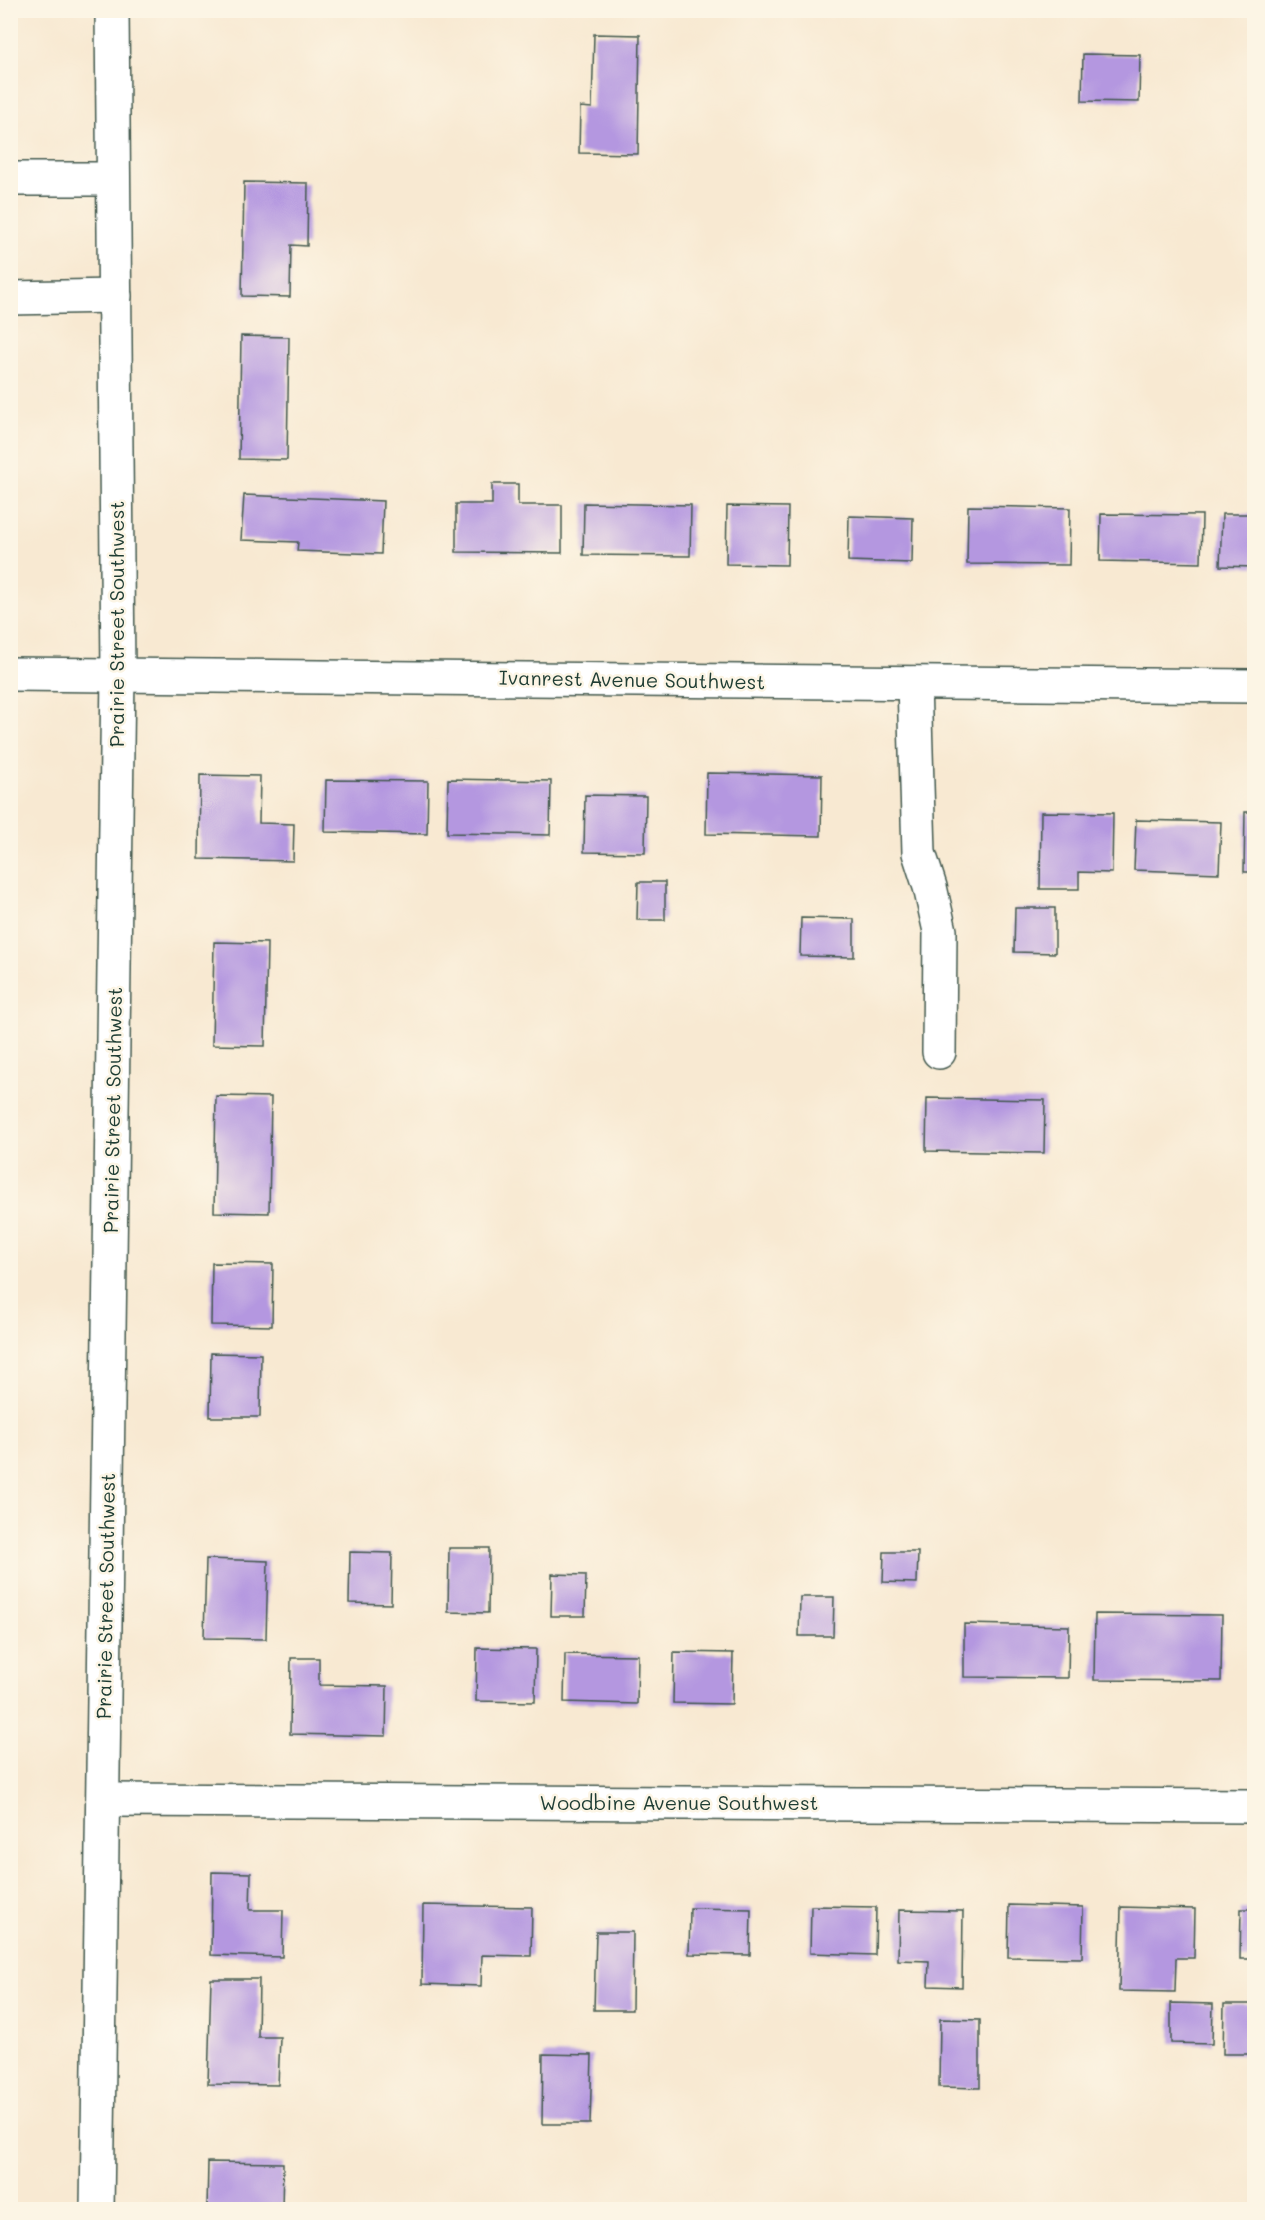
<svg xmlns="http://www.w3.org/2000/svg" width="1265" height="2220" font-family="Mali,sans-serif">
  <rect width="100%" height="100%" fill="#fcf5e5"/>
  <filter id="ink" filterUnits="userSpaceOnUse"><feTurbulence type="fractalNoise" baseFrequency=".0167" numOctaves="2"/><feDisplacementMap in="SourceGraphic" scale="12" xChannelSelector="R" yChannelSelector="G"/><feConvolveMatrix kernelMatrix="1 2 1 2 8 2 1 2 1" color-interpolation-filters="sRGB"/></filter>
  <filter id="wash" filterUnits="userSpaceOnUse"><feTurbulence type="fractalNoise" baseFrequency=".008" numOctaves="4" result="noise"/><feDisplacementMap in="SourceGraphic" scale="24" xChannelSelector="R" yChannelSelector="G"/><feGaussianBlur stdDeviation="1.35" result="paint"/><feColorMatrix in="noise" values="0 0 0 0 0 0 0 0 0 0 0 0 0 0 0 0 0 1.4 0 .05"/><feComposite in="paint" operator="in"/></filter>
  <g filter="url(#wash)">
    <rect width="100%" height="100%" fill="#f8e9d2"/>
    <g id="blocks">
      <g fill="#b497e0">
        <path d="M594 34 640 35 638 154 579 153 580 107 592 108Z"/>
        <path d="M1083 54 1140 55 1139 102 1082 101Z"/>
        <path d="M244 182 308 183 307 246 291 245 290 297 242 296Z"/>
        <path d="M241 336 289 337 287 460 239 459Z"/>
        <path d="M492 484H518V505H562V553L456 552V504H492Z"/>
        <path d="M244 495 383 501 381 554 297 551 298 542 241 540Z"/>
        <path d="M584 503 691 505 690 556 583 555Z"/>
        <path d="M727 506 788 507 787 565 726 564Z"/>
        <path d="M968 506 1070 508 1069 565 967 564Z"/>
        <path d="M1101 514 1202 515 1201 563 1100 561Z"/>
        <path d="M1222 514H1254V567L1220 566Z"/>
        <path d="M849 516 913 518 912 563 848 561Z"/>
        <path d="M707 773 822 775 821 836 706 834Z"/>
        <path d="M200 775 260 776 259 823 294 824 293 861 199 859Z"/>
        <path d="M448 779 551 781 550 835 447 833Z"/>
        <path d="M326 780 428 781 427 834 325 832Z"/>
        <path d="M585 795 646 796 645 853 584 852Z"/>
        <path d="M1041 812 1113 813 1112 873 1079 872V889H1040Z"/>
        <path d="M1245 812H1254V872H1244Z"/>
        <path d="M1136 820 1221 822 1219 873 1134 870Z"/>
        <path d="M638 882H665V920H637Z"/>
        <path d="M1015 908H1055V953L1014 952Z"/>
        <path d="M801 918 854 919V957L800 956Z"/>
        <path d="M214 942 267 943 265 1046 212 1045Z"/>
        <path d="M216 1096 271 1097 269 1213 214 1212Z"/>
        <path d="M927 1098 1045 1100 1044 1153 926 1151Z"/>
        <path d="M212 1263 273 1264 272 1326 211 1325Z"/>
        <path d="M211 1353 261 1354 260 1417H210Z"/>
        <path d="M449 1548H489L488 1613 448 1612Z"/>
        <path d="M350 1552 392 1553 391 1604 349 1603Z"/>
        <path d="M884 1552H918L917 1583 883 1582Z"/>
        <path d="M206 1559 268 1561 266 1639 204 1638Z"/>
        <path d="M552 1574 586 1575 585 1616H551Z"/>
        <path d="M800 1597H834L833 1636H799Z"/>
        <path d="M1095 1614 1222 1615 1221 1681 1094 1680Z"/>
        <path d="M964 1624 1069 1626 1068 1678 964 1677Z"/>
        <path d="M477 1648 536 1649 535 1702 476 1701Z"/>
        <path d="M674 1652 733 1653 732 1704 673 1703Z"/>
        <path d="M565 1654 638 1655 637 1704 564 1702Z"/>
        <path d="M291 1658H319V1685L387 1686 386 1736 290 1734Z"/>
        <path d="M212 1872 251 1873 250 1910H283L282 1957 211 1955Z"/>
        <path d="M423 1905 532 1907 531 1956 482 1955 481 1986 422 1984Z"/>
        <path d="M1009 1905 1083 1907 1082 1958 1008 1957Z"/>
        <path d="M811 1906 876 1907 875 1955 810 1953Z"/>
        <path d="M1121 1907 1195 1909 1194 1958H1176L1175 1992 1119 1991Z"/>
        <path d="M690 1908 751 1909 750 1955 689 1954Z"/>
        <path d="M1241 1909H1254V1959H1240Z"/>
        <path d="M899 1910 963 1911 962 1987 928 1986 929 1961 898 1960Z"/>
        <path d="M596 1932H633L632 2010H594Z"/>
        <path d="M211 1979H259L258 2037H280L278 2085 208 2084Z"/>
        <path d="M1171 2003 1213 2004 1212 2044 1171 2043Z"/>
        <path d="M1224 2004H1254V2054H1223Z"/>
        <path d="M940 2019 980 2020V2088L939 2087Z"/>
        <path d="M543 2054 592 2055 590 2124H542Z"/>
        <path d="M208 2162 283 2163 282 2210H207Z"/>
      </g>
    </g>
  </g>
  <g filter="url(#ink)">
    <use href="#blocks" fill-opacity="0" stroke="#40574c" stroke-width="1.5"/>
    <g fill="none" stroke-linecap="round" stroke-linejoin="round">
      <defs>
        <g id="minor">
          <path d="M10 179H112"/>
          <path d="M10 298 115 296"/>
          <path d="M10 674 1254 686"/>
          <path d="M914 683 919 853 930 887 940 931 939 1052"/>
          <path d="M104 1800 1254 1806"/>
          <path d="M97 2210 118 674 112 10"/>
        </g>
      </defs>
      <use href="#minor" stroke="#40574c" stroke-width="36"/>
      <use href="#minor" stroke="#fff" stroke-width="33"/>
    </g>
  </g>
  <g text-anchor="middle" stroke-width="5" stroke-linejoin="round" paint-order="stroke">
    <g font-size="20" fill="#1f3d34" stroke="#fcf5e5">
      <text transform="translate(117 624) rotate(-90)" y="7">Prairie Street Southwest</text>
      <text transform="translate(632 680) rotate(1)" y="7">Ivanrest Avenue Southwest</text>
      <text transform="translate(113 1110) rotate(-89)" y="7">Prairie Street Southwest</text>
      <text transform="translate(106 1596) rotate(-89)" y="7">Prairie Street Southwest</text>
      <text x="679" y="1810">Woodbine Avenue Southwest</text>
    </g>
  </g>
  <rect width="1265" height="2220" fill="none" stroke="#fcf5e5" stroke-width="36"/>
</svg>
